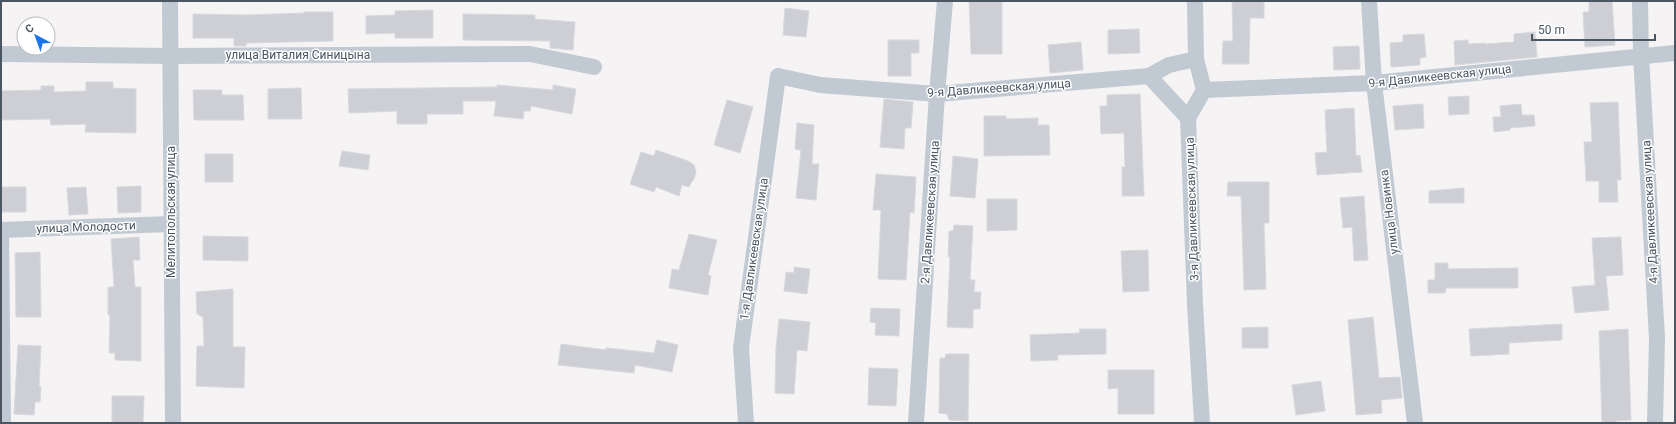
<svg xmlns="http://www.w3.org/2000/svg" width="1676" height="424" font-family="Roboto,sans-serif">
  <rect width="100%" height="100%" fill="#f5f3f3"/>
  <g fill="#cdcfd5" stroke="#d7d9de">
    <path d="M969 1H1002V54H971Z"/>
    <path d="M1232 1H1264V18H1250L1249 64H1222L1223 41H1233Z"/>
    <path d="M1589 1H1612L1615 45 1585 47 1583 12H1589Z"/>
    <path d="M785 8 809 11 806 37 783 35Z"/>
    <path d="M433 10V38H395V33L366 34V16L395 15V11Z"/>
    <path d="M304 12H333V41L246 43V46H234V38H193V14L246 15 304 13Z"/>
    <path d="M463 14 535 15V19L575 22 573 50 550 48V41L463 40Z"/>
    <path d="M1139 29 1140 53 1108 54V30Z"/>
    <path d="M1535 32 1537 57 1455 65 1454 41 1468 40V44L1485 43V44L1514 42V34Z"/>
    <path d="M1424 34 1426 57 1420 58V65L1391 67 1390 43 1403 42V35Z"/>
    <path d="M888 40H919V53H911V76H888Z"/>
    <path d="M1081 42 1083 70 1050 73 1048 45Z"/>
    <path d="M1359 46 1360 69 1334 70 1333 47Z"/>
    <path d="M86 82H113V88L136 89V133L85 132 86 124 51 125 50 119 1 120V91L41 90V86H54V92L86 91Z"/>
    <path d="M497 85 553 90V85L576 89 572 114 531 106 530 111H524L523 119 494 116 496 101H463V114H427V124H397V111L349 113 348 89 497 87Z"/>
    <path d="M301 88 302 119H268V89Z"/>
    <path d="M193 90H222V95H243L244 120H194Z"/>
    <path d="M1140 94 1144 196H1122V167H1125L1124 133 1101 134 1100 106H1107V95Z"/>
    <path d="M1469 96V114L1449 115 1448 97Z"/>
    <path d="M884 99 913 102 911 128H905L904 149 880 147Z"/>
    <path d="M727 100 753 107 740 153 714 145Z"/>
    <path d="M1618 102 1621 180H1617L1618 202H1599V181H1586L1584 142H1592L1590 103Z"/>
    <path d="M1423 104 1424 128 1395 130 1393 106Z"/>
    <path d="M1521 104 1522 115H1534L1535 126 1510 128V130L1494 132 1493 117H1501L1500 106Z"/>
    <path d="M1354 108 1356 156 1360 155 1362 172 1317 175 1315 153 1327 152 1325 110Z"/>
    <path d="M984 116H1006V119L1038 118V125H1049L1050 155 984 156Z"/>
    <path d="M797 123 814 125 812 164H819L816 200 796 198 801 150 795 149Z"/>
    <path d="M656 150 688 161 694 165 696 172 694 179 691 183 689 187 682 185 679 196 656 187 654 192 630 184 641 152 654 156Z"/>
    <path d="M342 151 370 155 368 170 339 166Z"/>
    <rect x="205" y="154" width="28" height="28"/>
    <path d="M953 156 978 159 975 198 950 196Z"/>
    <path d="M876 174 916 177 914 213 910 212 906 280 878 279 881 210H873Z"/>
    <path d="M1228 182H1269V223H1264L1266 289 1244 290 1241 196H1227Z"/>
    <path d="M141 186V212L118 213 117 187Z"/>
    <rect x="1" y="187" width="25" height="25"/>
    <path d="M86 187 88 214 69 215 67 188Z"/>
    <path d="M1464 188V203H1429V191Z"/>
    <path d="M1364 196 1368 260 1354 261 1352 227 1343 228 1340 198Z"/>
    <path d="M987 199H1017V230L987 231Z"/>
    <path d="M954 225 973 226 970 280H975L974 292H981L980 309H973V328L947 327 950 257H948L949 231H953Z"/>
    <path d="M689 234 717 240 708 275 711 276 708 295 669 288 672 269 679 270Z"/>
    <path d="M203 236 248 237V261L203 260Z"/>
    <path d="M139 237 140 260H133L135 287H141V361L115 360V353H109L110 315H108V287H114L111 239Z"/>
    <path d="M1621 237 1623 275 1606 276 1609 310 1575 313 1572 287 1595 285 1592 238Z"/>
    <path d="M1148 250 1149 291 1123 292 1121 251Z"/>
    <path d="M40 252 41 317H16L15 253Z"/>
    <path d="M1435 263H1448V269L1518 268V288H1446L1445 293H1428V280H1435Z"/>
    <path d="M794 267 810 269 807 294 784 291 786 272 794 273Z"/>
    <path d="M233 289V347H245L244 388 196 386 197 346H204L203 317 197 314 196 292Z"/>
    <path d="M871 308 900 309 899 336 875 335 876 323 870 322Z"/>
    <path d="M1373 317 1379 378 1400 377 1402 398 1381 400 1382 413 1356 415 1348 320Z"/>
    <path d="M779 319 810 322 807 351 797 350 794 394 775 393 776 348Z"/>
    <path d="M1562 324V340L1509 343V354L1471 356 1469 329Z"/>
    <path d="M1268 327V348H1242V328Z"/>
    <path d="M1079 329H1106V354L1057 355 1058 360 1031 361 1030 335 1080 333Z"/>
    <path d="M1628 329 1631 420 1616 421V423H1602L1599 331Z"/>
    <path d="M657 340 678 345 672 372 635 365 634 373 558 365 561 344 606 350V348L654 353Z"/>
    <path d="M18 345 41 346 39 386 41 387 40 402H35L34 415 14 414Z"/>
    <path d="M946 354H969L968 421 949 420 947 414 939 413 940 358H945Z"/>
    <path d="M869 368 898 369 896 406 868 405Z"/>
    <path d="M1108 370H1154V414H1118V388L1108 389Z"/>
    <path d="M1321 381 1325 411 1296 415 1292 385Z"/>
    <path d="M112 396H144L143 423H112Z"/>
  </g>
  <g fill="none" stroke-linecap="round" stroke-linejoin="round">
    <g stroke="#c1cad2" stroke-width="16">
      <path d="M170 1 173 423"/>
      <path d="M1195 1 1196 59 1204 90 1188 118 1195 304 1202 423"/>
      <path d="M1369 1 1374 83 1415 423"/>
      <path d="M1640 1 1641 55 1657 338 1655 423"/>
      <path d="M1 54 171 56 530 54 594 67"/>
      <path d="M1149 76 1188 118"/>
      <path d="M1204 90 1374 83 1675 53"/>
      <path d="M1 230 3 423"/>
      <path d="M1 230 171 224"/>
      <path d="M746 423 741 348 778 76 820 85 937 94 1149 76 1169 65 1196 59"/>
      <path d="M916 423 937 94 945 1"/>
    </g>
  </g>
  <g text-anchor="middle" stroke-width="3" stroke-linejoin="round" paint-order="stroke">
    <g font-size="12" fill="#4a5661" stroke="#fff">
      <text x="298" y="59">улица Виталия Синицына</text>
      <text transform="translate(1440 76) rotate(-6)" y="4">9-я Давликеевская улица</text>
      <text transform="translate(999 88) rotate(-4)" y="4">9-я Давликеевская улица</text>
      <text transform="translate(1192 209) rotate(-92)" y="4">3-я Давликеевская улица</text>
      <text transform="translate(171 212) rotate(-90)" y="4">Мелитопольская улица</text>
      <text transform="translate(930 212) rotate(-86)" y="4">2-я Давликеевская улица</text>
      <text transform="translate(1389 212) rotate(-97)" y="4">улица Новинка</text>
      <text transform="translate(1650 212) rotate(-93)" y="4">4-я Давликеевская улица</text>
      <text transform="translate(86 227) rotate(-2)" y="4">улица Молодости</text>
      <text transform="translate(754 249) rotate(-82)" y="4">1-я Давликеевская улица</text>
    </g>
  </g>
  <rect width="1676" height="424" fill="none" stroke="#4a5661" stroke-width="4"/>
  <g transform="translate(36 36) rotate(319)"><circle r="19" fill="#ffffff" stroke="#b7bbc0"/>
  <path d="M0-3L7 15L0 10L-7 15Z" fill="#1a73e8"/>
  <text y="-6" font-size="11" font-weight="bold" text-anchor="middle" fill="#4a5661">С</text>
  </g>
  <path d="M1532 34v6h123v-6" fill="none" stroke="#4a5661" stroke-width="2"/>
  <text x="1538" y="34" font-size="12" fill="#4a5661" stroke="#ffffff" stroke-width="3" paint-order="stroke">50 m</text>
</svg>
